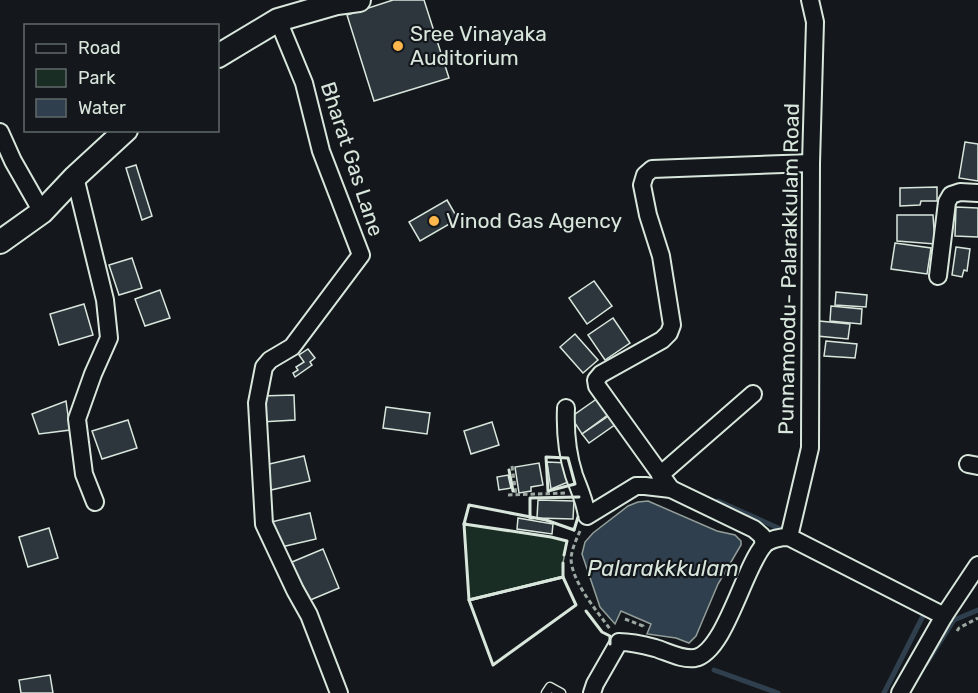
<svg xmlns="http://www.w3.org/2000/svg" width="978" height="693" font-family="Rubik,sans-serif">
  <rect width="100%" height="100%" fill="#14181c"/>
  <path fill="#1a2d24" stroke="#939e99" stroke-width="1.5" d="M464 524 551 537 567 541 563 563V577L469 600Z"/>
  <path fill="#2f3f4d" stroke="#939e99" stroke-width="1.5" d="M648 501 717 531 735 535 741 541V545L718 584 696 636 689 643 676 638 647 634 651 624 621 611 615 624 600 607 582 554 585 542 593 533 628 506 638 502Z"/>
  <g fill="none" stroke-linecap="round" stroke-linejoin="round">
    <g stroke="#2f3f4d" stroke-width="5">
      <path d="M718 501 785 531"/>
      <path d="M926 664 954 620 978 610"/>
      <path d="M714 670 778 693"/>
      <path d="M884 693 925 612"/>
    </g>
  </g>
  <g fill="#2c363c" stroke="#d8e6dc" stroke-width="1.5">
    <path d="M393 0H424L449 78 374 101 347 15Z"/>
    <path d="M965 142 978 144V181L959 178Z"/>
    <path d="M136 165 152 216 142 220 126 168Z"/>
    <path d="M937 187V201H921L920 205 900 206V188Z"/>
    <path d="M447 200 458 219 420 241 409 222Z"/>
    <path d="M956 207 978 208V237L955 236Z"/>
    <path d="M897 215H933L935 244 897 241Z"/>
    <path d="M895 243 931 248 927 274 891 269Z"/>
    <path d="M956 247 970 249 967 271 964 270 962 277 952 275Z"/>
    <path d="M132 258 142 288 119 295 109 265Z"/>
    <path d="M594 281 612 306 587 324 569 298Z"/>
    <path d="M160 290 170 318 145 326 135 299Z"/>
    <path d="M836 292 867 295 866 307 835 305Z"/>
    <path d="M84 304 93 335 59 345 50 314Z"/>
    <path d="M831 306 862 309 861 324 830 321Z"/>
    <path d="M613 318 630 343 605 360 588 335Z"/>
    <path d="M819 321 850 324 848 339 817 336Z"/>
    <path d="M575 334 598 360 583 373 560 347Z"/>
    <path d="M826 341 857 344 855 358 824 356Z"/>
    <path d="M308 349 315 358 310 362 312 365 295 377 293 373 298 370 296 367 304 362 299 355Z"/>
    <path d="M294 395 295 420 261 422 260 396Z"/>
    <path d="M598 398 609 414 582 434 571 417Z"/>
    <path d="M66 401 70 430 39 434 32 414Z"/>
    <path d="M386 407 430 413 427 434 383 428Z"/>
    <path d="M610 415 616 424 589 443 582 434Z"/>
    <path d="M128 420 137 448 102 459 92 431Z"/>
    <path d="M492 422 499 445 471 454 464 431Z"/>
    <path d="M304 456 310 481 271 490 265 465Z"/>
    <path d="M547 462 569 463 573 480 551 489Z"/>
    <path d="M539 463 543 485 531 487V491L519 493 515 467Z"/>
    <path d="M508 475 511 488 499 490 497 477Z"/>
    <path d="M538 500 574 501 573 519 537 518Z"/>
    <path d="M310 513 316 539 277 548 271 522Z"/>
    <path d="M518 518 553 524 552 534 517 529Z"/>
    <path d="M49 528 58 558 28 567 19 537Z"/>
    <path d="M323 549 339 588 308 601 292 562Z"/>
    <path d="M50 675 53 693H21L19 680Z"/>
  </g>
  <g fill="none" stroke-linecap="round" stroke-linejoin="round">
    <defs>
      <path id="lane" d="M546 693 550 687 561 693"/>
      <g id="street">
        <path d="M278 20 304 83 321 151 361 255 292 347 270 360 264 367 257 403 264 524 295 590 309 615 339 693"/>
        <path d="M0 132 13 161 42 212"/>
        <path d="M75 177 105 300 109 338 93 374 77 419 84 474 95 502"/>
        <path d="M938 276 947 202 951 195 960 192 978 193"/>
        <path d="M566 408C565 431 567 453 574 475 579 489 585 501 587 516L636 486H645L671 489 754 529 762 536 764 544"/>
        <path d="M968 464 978 466"/>
        <path d="M660 475 753 394"/>
        <path d="M671 489 597 386 596 380 601 374 662 340 669 333 672 325 661 256 648 215 642 185 645 175 652 169 811 163"/>
        <path d="M789 537 810 448 811 163 815 22 810 0"/>
        <path d="M592 693 595 684 619 642C630 642 644 645 655 648 668 652 682 660 695 658 725 652 744 567 764 545 769 539 781 537 789 537L944 616 978 565"/>
        <path d="M900 693 944 616"/>
      </g>
      <g id="secondary">
        <path d="M218 56 278 20 337 3 359 0"/>
        <path d="M0 242 42 212 75 177 126 130"/>
      </g>
    </defs>
    <use href="#lane" stroke="#d8e6dc" stroke-width="11"/>
    <use href="#street" stroke="#d8e6dc" stroke-width="20"/>
    <use href="#secondary" stroke="#d8e6dc" stroke-width="26"/>
    <g stroke="#9da8a2" stroke-width="3" stroke-dasharray="4.5 3" stroke-linecap="butt">
      <path d="M512 466 516 495"/>
      <path d="M508 495 565 493"/>
      <path d="M580 531C576 540 572 549 571 558 571 581 597 611 610 629"/>
      <path d="M625 619 643 626 642 629"/>
      <path d="M957 631 959 628 978 618"/>
    </g>
    <use href="#lane" stroke="#14181c" stroke-width="8"/>
    <use href="#street" stroke="#14181c" stroke-width="16"/>
    <use href="#secondary" stroke="#14181c" stroke-width="22"/>
    <g stroke="#d8e6dc" stroke-width="3">
      <path d="M546 457 568 458 575 484 548 491Z"/>
      <path d="M509 470 513 491"/>
      <path d="M533 518H530V498L579 497"/>
      <path d="M466 524H464L469 505 546 520 574 530"/>
      <path d="M573 529 574 530 578 517"/>
      <path d="M563 563V577L469 600 464 524 551 537 567 541 564 555"/>
      <path d="M563 577 576 605 493 665 469 600Z"/>
      <path d="M586 611 602 632 610 636V644"/>
    </g>
  </g>
  <g fill="#ffb74d" stroke="#14181c" stroke-width="2">
    <circle cx="398" cy="46" r="6"/>
    <circle cx="434" cy="221" r="6"/>
  </g>
  <g text-anchor="middle" stroke-width="4.5" stroke-linejoin="round" paint-order="stroke">
    <g font-size="21" fill="#d8e6dc" stroke="#14181c" text-anchor="start">
      <text x="410" y="41">Sree Vinayaka<tspan x="410" dy="24">Auditorium</tspan></text>
      <text x="446" y="228">Vinod Gas Agency</text>
    </g>
    <g font-size="21" fill="#d8e6dc" stroke="#14181c">
      <text transform="translate(352 159) rotate(72)" y="7">Bharat Gas Lane</text>
      <text transform="translate(789 269) rotate(-89)" y="7">Punnamoodu- Palarakkulam Road</text>
    </g>
    <g font-size="22" font-style="italic" fill="#d8e6dc" stroke="#14181c">
      <text x="663" y="576">Palarakkkulam</text>
    </g>
  </g>
  <rect x="24" y="24" width="195" height="108" fill="#14181c" stroke="#626a69" stroke-width="1.5"/>
  <rect x="36" y="44" width="30" height="9" fill="#14181c" stroke="#626a69" stroke-width="1.5"/>
  <text x="78" y="54" font-size="18" fill="#d8e6dc">Road</text>
  <rect x="36" y="69" width="30" height="18" fill="#1a2d24" stroke="#626a69" stroke-width="1.5"/>
  <text x="78" y="84" font-size="18" fill="#d8e6dc">Park</text>
  <rect x="36" y="99" width="30" height="18" fill="#2f3f4d" stroke="#626a69" stroke-width="1.5"/>
  <text x="78" y="114" font-size="18" fill="#d8e6dc">Water</text>
</svg>
